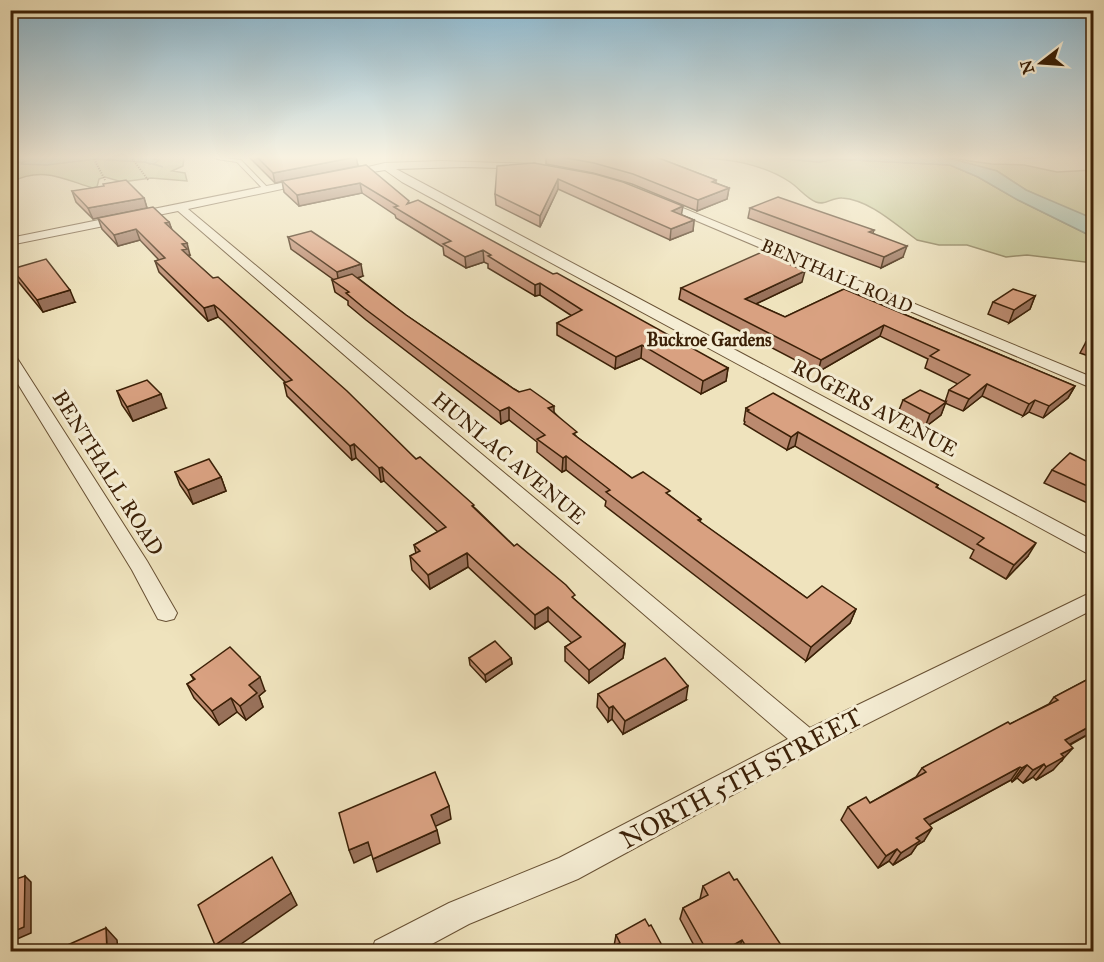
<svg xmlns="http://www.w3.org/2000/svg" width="1104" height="962" font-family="'IM FELL Great Primer',serif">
  <rect width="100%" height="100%" fill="#efe3bd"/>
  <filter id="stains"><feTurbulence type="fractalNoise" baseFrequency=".00333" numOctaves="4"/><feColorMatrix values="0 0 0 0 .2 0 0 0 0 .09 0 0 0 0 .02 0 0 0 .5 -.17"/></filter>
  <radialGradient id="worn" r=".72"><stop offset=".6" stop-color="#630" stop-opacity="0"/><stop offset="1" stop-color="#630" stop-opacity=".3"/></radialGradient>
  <g fill="#bec28d" stroke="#7c714a" stroke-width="1.5">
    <path d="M157 157H184L183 166 172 171 185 173 187 181 151 178 122 182 105 177 99 179 97 187 93 188C63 179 43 166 11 182V162L51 164 95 159 145 162 150 164Z"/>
    <path d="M694 157H766L819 162 834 159 950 165 978 177 1018 200 1093 237V263L1027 255 1006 257 967 245H939L917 240C895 224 870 200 842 198 832 197 825 206 816 202 806 198 799 188 790 182 761 163 728 159 694 157Z"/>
    <path d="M942 157 992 164 1024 165 1057 172 1093 170V221L1026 190 997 171Z"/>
  </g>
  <g fill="#9abeb0" stroke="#747f6c" stroke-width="1.5">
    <path d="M10 157H157L154 159 159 160 154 164 163 167 145 162 95 159 47 165 21 164 24 162H11Z"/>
    <path d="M766 157H945L997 171 1026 190 1087 216 1093 221V237L1018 200 978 177 950 165 834 159 819 162Z"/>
  </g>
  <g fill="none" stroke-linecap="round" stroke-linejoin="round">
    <path stroke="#6a6f5c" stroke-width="1.5" d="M889 157H950"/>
    <defs>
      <path id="lane" d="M217 157 241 160 270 190 265 191 237 162 217 159Z"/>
      <g id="street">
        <path d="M441 161 538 164V168L535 169 464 167 396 169 1094 541V557L402 182 385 170 347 176 342 173 385 163Z"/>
        <path d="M306 178 310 179V183L188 209 810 728 1094 591V609L817 749 578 879 469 924 417 952H371L375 941 449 903 559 858 788 739 178 211 10 245V238Z"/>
        <path d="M661 199 1094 378V389L657 204V200Z"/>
        <path d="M10 354 17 358 147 561 177 613 174 619 166 621 158 619 132 570 10 371Z"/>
      </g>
    </defs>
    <use href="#lane" stroke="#685134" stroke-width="2"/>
    <use href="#street" stroke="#685134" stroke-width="2"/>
    <g stroke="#3b2007" stroke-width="2" stroke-dasharray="1 1.5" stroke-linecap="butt">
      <path d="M93 157 105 180"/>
      <path d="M131 157 149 181"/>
    </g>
    <use href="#lane" fill="#f5edd4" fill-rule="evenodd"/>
    <use href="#street" fill="#f5edd4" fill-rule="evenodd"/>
  </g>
  <g fill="#bb8a6f" stroke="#3b2007" stroke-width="1.5">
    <path d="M249 157H356L358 166 275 183Z"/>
    <path d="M546 157H656L716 180V183L729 188 727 199 697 211 632 184 593 173 546 164Z"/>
    <path d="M1023 157H1057L1025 158Z"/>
    <path d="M534 163 682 215 694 220 693 231 670 240 558 189 540 227 496 205 495 194Z"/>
    <path d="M366 165 409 203 728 368 726 381 701 394 641 358 615 369 557 335V323L572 316 540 295 535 296 488 268V264L484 262 466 268 444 255 443 247 396 218 395 215 362 193 299 206 284 192 282 181Z"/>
    <path d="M72 191 144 198 147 208 169 222 172 230 190 255H189V257L416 459 475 508 514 546 625 644 623 658 589 683 565 661V647L572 643 548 621 535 629 468 567 430 589 412 570 410 556 416 553 414 545 438 532 384 481 381 482 356 458 352 460 287 396 284 383 285 382 223 321 218 317 208 321 159 272 155 261 159 260 140 240 118 246 102 229 98 218 93 219 76 202Z"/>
    <path d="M750 208 874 230 873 233 903 257 881 268 748 218Z"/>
    <path d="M288 237 363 276 358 278 406 315 514 389 554 412 577 437 632 478 669 495 701 519 700 522 807 598 856 609 850 623 806 661 605 506 606 501 566 470 562 472 537 452V442L509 420 501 424 366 320 348 305V301L335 292 332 280H334L291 249Z"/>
    <path d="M12 269 75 302 43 312 17 280Z"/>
    <path d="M802 282 756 304 785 317 844 289 1075 386 1068 398 1043 418 1029 412 1023 416 982 396 963 411 945 403 941 415 925 427 898 413 903 400 945 402 949 390 958 384 925 368 928 359 880 336 818 372 679 299 681 288Z"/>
    <path d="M1035 296 1030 309 1009 323 988 314 993 302Z"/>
    <path d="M1094 336V358L1080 353 1086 342Z"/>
    <path d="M117 391 166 408 133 421 122 405Z"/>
    <path d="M746 408 938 485 937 487 1028 556 1006 579 970 558 974 550 795 446 787 450 744 424 745 422 744 421Z"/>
    <path d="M1094 465V506L1044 483 1052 470Z"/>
    <path d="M175 472 221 477 226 491 193 504 180 485Z"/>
    <path d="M469 658H511L512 664 486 682 470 665Z"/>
    <path d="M191 675 265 691 259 696 263 707 246 720 237 712 219 725 194 698 187 684 194 680Z"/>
    <path d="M1094 676V731L1070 745 1062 761 1059 763 1053 770 1036 780 1033 777 1023 783 1017 778 1012 782 1011 780 929 825 924 841 917 845 911 854 893 865 889 861 878 868 841 820 848 807 870 803 916 777 922 768 1010 724 1049 704 1054 697Z"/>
    <path d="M598 694 686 700 623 734 612 719 608 722 597 707Z"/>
    <path d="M734 880 785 951H697L680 919 683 908 700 899 703 886Z"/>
    <path d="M616 935 665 951 614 946Z"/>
  </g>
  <g fill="#98715a" stroke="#3b2007" stroke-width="1.5">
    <path d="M356 157 358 166 275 183 273 173Z"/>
    <path d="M558 179V189L540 227V216Z"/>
    <path d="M360 183 362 193 299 206 297 195Z"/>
    <path d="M729 188 727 199 697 211 698 200Z"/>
    <path d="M144 198 147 208 93 219 88 208Z"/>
    <path d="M683 206 681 217 672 211Z"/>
    <path d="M694 220 693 231 670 240 671 229Z"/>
    <path d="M169 222 173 233 165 223Z"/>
    <path d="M136 229 140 240 118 246 114 235Z"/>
    <path d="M187 243 190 255H189L190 260 182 250V244Z"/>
    <path d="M907 246 903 257 881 268 884 257Z"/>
    <path d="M483 250 484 262 466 268 465 257Z"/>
    <path d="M361 264 363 276 339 284 337 272Z"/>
    <path d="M805 271 802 282 743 310 745 299Z"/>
    <path d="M540 283V295L535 296V285Z"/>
    <path d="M70 290 75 302 43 312 37 300Z"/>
    <path d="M1035 296 1030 309 1009 323 1014 310Z"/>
    <path d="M214 305 218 317 208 321 204 308Z"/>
    <path d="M884 325 880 336 818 372 821 360Z"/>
    <path d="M642 345 641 358 615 369 616 357Z"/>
    <path d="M728 368 726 381 701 394 703 381Z"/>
    <path d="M987 384 982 396 963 411 969 399Z"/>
    <path d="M1075 386 1068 398 1043 418 1049 406Z"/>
    <path d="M161 394 166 408 133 421 127 407Z"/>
    <path d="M1035 400 1029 412 1023 416 1029 404Z"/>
    <path d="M946 402 941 415 925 427 930 414Z"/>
    <path d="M554 406V419L548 408Z"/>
    <path d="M509 407V420L501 424 500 411Z"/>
    <path d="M798 432 795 446 787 450 791 437Z"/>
    <path d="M354 444 356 458 352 460 350 446Z"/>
    <path d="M566 456V470L562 472 563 458Z"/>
    <path d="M382 467 384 481 381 482 379 468Z"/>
    <path d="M221 477 226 491 193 504 188 490Z"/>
    <path d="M1036 543 1028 556 1006 579 1014 565Z"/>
    <path d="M467 553 468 567 430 589 428 575Z"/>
    <path d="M548 607V621L535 629V615Z"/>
    <path d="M856 609 850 623 806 661 811 647Z"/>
    <path d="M625 644 623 658 589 683V670Z"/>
    <path d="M511 658 512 664 486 682 485 675Z"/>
    <path d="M260 677 265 691 259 696 263 707 246 720 240 706 249 685Z"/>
    <path d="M688 686 686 700 623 734 625 721Z"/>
    <path d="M231 698 237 712 219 725 212 711Z"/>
    <path d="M613 706 612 719 608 722 609 708Z"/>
    <path d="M1094 724V731L1054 753 1065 740Z"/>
    <path d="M1073 748 1053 770 1036 780 1046 767 1061 754Z"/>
    <path d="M1044 764 1033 777 1023 783 1033 770Z"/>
    <path d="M1027 765 1017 778 1012 782 1022 768Z"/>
    <path d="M1020 767 1011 780 916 832 924 819Z"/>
    <path d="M449 806 451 819 434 827 431 815Z"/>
    <path d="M932 828 924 841 917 845 911 854 893 865 901 853 916 838Z"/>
    <path d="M437 830 440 843 377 872 373 859Z"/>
    <path d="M368 842 373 854 354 863 349 850Z"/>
    <path d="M897 849 889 861 878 868 886 856Z"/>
    <path d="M25 876 31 882V933L10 942V933Z"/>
    <path d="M291 893 297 905 231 951H219L215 945Z"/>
    <path d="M106 928 117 940 118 951H107Z"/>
    <path d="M742 940 738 951H723Z"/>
  </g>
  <g fill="#d9a181" stroke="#3b2007" stroke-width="1.5">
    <path d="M257 157H356L273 173Z"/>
    <path d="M561 157H656L716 180 712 182 729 188 698 200 633 174 594 163Z"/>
    <path d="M534 163 595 174 623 182 683 206 672 211 694 220 671 229 558 179 540 216 495 194 497 166Z"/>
    <path d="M366 165 409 201 407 204 418 200 553 274 557 273 728 368 703 381 642 345 616 357 557 323 582 310 540 283 535 285 488 256 491 255 483 250 465 257 443 244 451 241 394 207 398 206 360 183 297 195 282 181Z"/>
    <path d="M126 180 144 198 88 208 72 191 104 186 103 184Z"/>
    <path d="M778 197 874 230 869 232 907 246 884 257 750 208Z"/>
    <path d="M153 207 169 222 165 223 187 243 182 244 187 249 182 250 213 278 218 277 347 391 416 459 420 457 474 505 472 506 514 546 517 544 566 585 575 595 572 597 625 644 589 670 565 647 581 637 548 607 535 615 467 553 428 575 410 556 420 551 414 545 446 527 382 467 379 468 354 444 350 446 284 383 292 380 219 309 214 305 204 308 155 261 165 258 136 229 114 235 98 218Z"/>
    <path d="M311 231 361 264 337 272 288 237Z"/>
    <path d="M762 252 805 271 745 299 785 317 844 289 1075 386 1049 406 1035 400 1029 404 987 384 969 399 949 390 970 375 930 356 939 350 884 325 821 360 681 288Z"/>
    <path d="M46 259 70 290 37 300 12 269Z"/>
    <path d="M352 274 406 315 514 389 519 392 530 389 554 406 548 408 577 432 573 434 632 478 643 472 670 491 666 493 701 519 698 520 807 598 822 586 856 609 811 647 606 492 610 490 566 456 563 458 537 439 545 435 509 407 500 411 364 308 346 293 349 292 332 280Z"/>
    <path d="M1013 289 1035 296 1014 310 993 302Z"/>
    <path d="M1094 336V345L1086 342Z"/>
    <path d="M147 380 161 394 127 407 117 391Z"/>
    <path d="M920 390 946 402 930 414 903 400Z"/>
    <path d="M773 393 938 485 936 487 1036 543 1014 565 977 544 984 538 798 432 791 437 747 411 749 410 746 408Z"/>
    <path d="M1070 453 1094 465V489L1052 470Z"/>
    <path d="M209 459 221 477 188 490 175 472Z"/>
    <path d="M495 641 511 658 485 675 469 658Z"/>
    <path d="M230 647 260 677 249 685 257 693 240 706 231 698 212 711 187 684 195 679 191 675Z"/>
    <path d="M665 658 688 686 625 721 613 706 609 708 598 694Z"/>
    <path d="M1094 676V724L1065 740 1073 748 1061 754 1064 757 1046 767 1044 764 1033 770 1027 765 1022 768 1020 767 924 819 932 828 916 838 920 841 901 853 897 849 886 856 848 807 866 797 870 803 926 772 922 768 1008 722 1010 724 1058 700 1054 697Z"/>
    <path d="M435 772 449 806 431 815 437 830 373 859 368 842 349 850 339 813Z"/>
    <path d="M272 857 291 893 215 945 198 905Z"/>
    <path d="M729 872 734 880 737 879 785 951H749L742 940 723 951H707L683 908 708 895 703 886Z"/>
    <path d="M25 876 24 927 10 933V881Z"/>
    <path d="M645 919 649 926 651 925 665 951H604L620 943 616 935Z"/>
    <path d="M106 928 107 951H54Z"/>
  </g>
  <linearGradient id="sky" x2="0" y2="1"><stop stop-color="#89b8d2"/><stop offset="0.54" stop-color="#f8f2e1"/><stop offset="1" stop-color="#f8f2e1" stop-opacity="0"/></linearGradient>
  <rect width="1104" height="291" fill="url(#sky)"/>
  <g text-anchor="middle" stroke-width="6" stroke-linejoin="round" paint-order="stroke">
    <g font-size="18" fill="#3b2007" stroke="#f5edd4">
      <text transform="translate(837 276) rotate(23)" y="6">BENTHALL ROAD</text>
    </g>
    <g font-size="18" font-weight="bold" fill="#3b2007" stroke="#f5edd4">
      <text x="709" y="346">Buckroe Gardens</text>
    </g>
    <g font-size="21" fill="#3b2007" stroke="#f5edd4">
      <text transform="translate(875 408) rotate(28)" y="7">ROGERS AVENUE</text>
      <text transform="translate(509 458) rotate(40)" y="7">HUNLAC AVENUE</text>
      <text transform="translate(108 473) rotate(58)" y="7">BENTHALL ROAD</text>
    </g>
    <g font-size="26" fill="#3b2007" stroke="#f5edd4">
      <text transform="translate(741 778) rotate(-28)" y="9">NORTH 5TH STREET</text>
    </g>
  </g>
  <rect width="1104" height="962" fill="none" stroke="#efe3bd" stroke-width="36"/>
  <rect x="12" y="12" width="1080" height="938" fill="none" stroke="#3b2007" stroke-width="3"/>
  <rect x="18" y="18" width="1068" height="926" fill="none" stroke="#3b2007" stroke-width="1.5"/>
  <g transform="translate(1041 63) rotate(253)" stroke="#f5edd4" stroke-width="4.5" paint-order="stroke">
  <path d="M0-4.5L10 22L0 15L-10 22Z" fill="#3b2007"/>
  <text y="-9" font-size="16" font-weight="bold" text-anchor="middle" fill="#3b2007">N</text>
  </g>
  <rect width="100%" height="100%" filter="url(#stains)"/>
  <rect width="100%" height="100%" fill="url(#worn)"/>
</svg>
